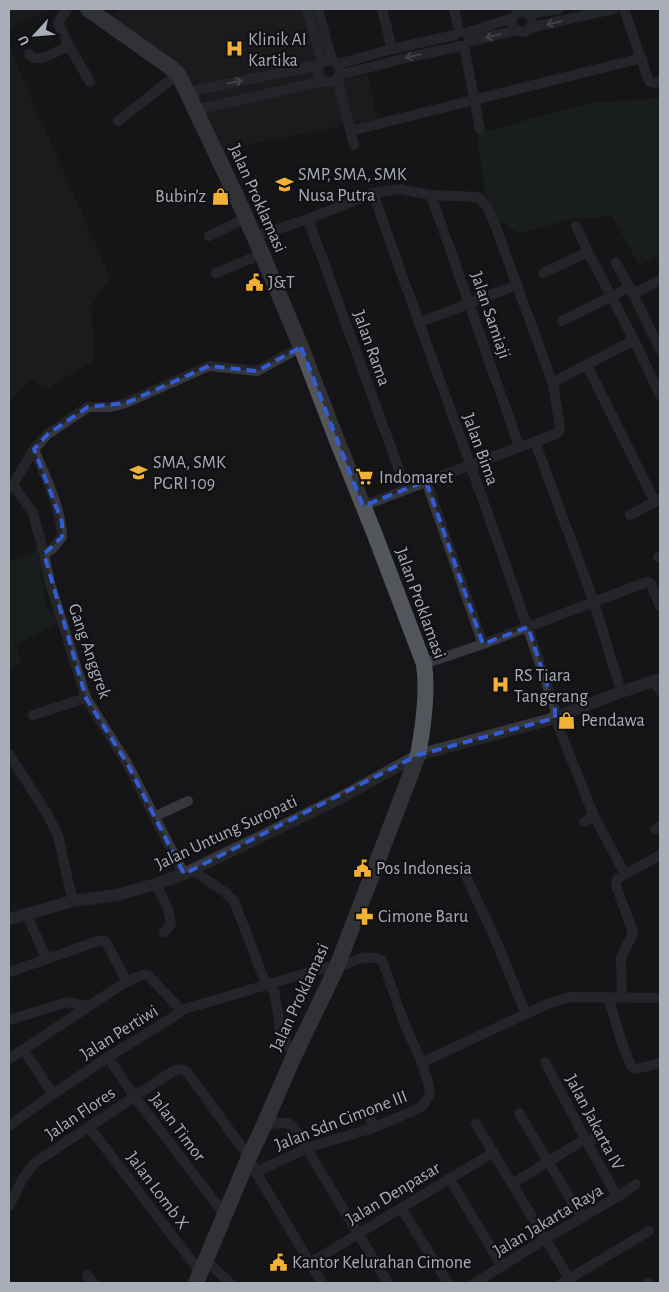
<svg xmlns="http://www.w3.org/2000/svg" width="669" height="1292" font-family="'Alegreya Sans',sans-serif">
  <rect width="100%" height="100%" fill="#161618"/>
  <g fill="#222225">
    <path d="M9 9H49L9 28Z"/>
    <path d="M123 9H308L329 82 368 75 377 119 209 152 182 85 94 24Z"/>
    <path d="M9 47 110 277 91 306 95 360 45 390 32 380 9 401Z"/>
  </g>
  <g fill="#1e261f">
    <path d="M660 98V263L657 257 639 265 612 216 571 219 518 233 498 220 485 192 477 134 588 103Z"/>
    <path d="M38 550 47 610 62 622 15 645 22 663 9 670V562Z"/>
  </g>
  <g fill="none" stroke-linecap="round" stroke-linejoin="round">
    <g stroke="#37383d" stroke-width="10">
      <path d="M67 9 58 23 69 46 90 82"/>
      <path d="M307 9 322 62"/>
      <path d="M318 9 332 60"/>
      <path d="M382 9 392 49"/>
      <path d="M454 9 459 32"/>
      <path d="M624 9 648 79 650 82 654 83 660 81"/>
      <circle cx="522" cy="22" r="10"/>
      <path d="M528 14 559 9"/>
      <path d="M529 28 613 9"/>
      <path d="M466 33 513 18"/>
      <path d="M468 42 518 30"/>
      <path d="M464 46 480 129"/>
      <path d="M29 54 33 58H43L69 46"/>
      <path d="M338 64 392 49 455 35"/>
      <path d="M339 75 406 58 460 46"/>
      <path d="M337 78 354 145"/>
      <path d="M187 92 319 65C325 59 335 57 339 67 346 86 310 87 319 65"/>
      <path d="M195 110 324 81"/>
      <path d="M118 121 178 74"/>
      <path d="M350 131 642 58"/>
      <path d="M373 193C433 365 498 535 555 709V718L594 816 625 874"/>
      <path d="M431 195 519 446"/>
      <path d="M308 219 406 489"/>
      <path d="M576 226 588 252 634 340 660 395"/>
      <path d="M209 236 246 218"/>
      <path d="M254 237 308 219 373 193 400 189 431 195 477 197C487 203 491 214 495 225L553 384 560 427 559 431 556 434 470 465 363 506"/>
      <path d="M616 263 633 294 660 349"/>
      <path d="M216 273 262 254"/>
      <path d="M543 273 588 252"/>
      <path d="M633 294 660 280"/>
      <path d="M562 321 630 287"/>
      <path d="M418 323 517 285"/>
      <path d="M587 365 655 502"/>
      <path d="M553 384 561 378 634 340"/>
      <path d="M535 442 594 602 621 692"/>
      <path d="M34 449C45 477 61 506 62 537L52 549 44 554"/>
      <path d="M426 481 483 644"/>
      <path d="M13 485 33 513 44 554 50 583 86 698 127 763 184 874"/>
      <path d="M9 488 13 485 34 449 48 434 88 407H110L126 403 209 366 257 371 301 347"/>
      <path d="M630 515 660 499"/>
      <path d="M658 557 660 556"/>
      <path d="M424 664 483 644 644 583 648 582 651 584 660 606"/>
      <path d="M654 682 660 691"/>
      <path d="M33 715 86 698"/>
      <path d="M9 754 46 812 58 835 69 885 73 901"/>
      <path d="M154 817 188 801"/>
      <path d="M584 822 594 816"/>
      <path d="M655 829 660 826"/>
      <path d="M464 867 468 881 494 936 526 1014"/>
      <path d="M193 870C206 881 223 888 234 901L266 984 274 991 279 1020 280 1031 294 1056"/>
      <path d="M156 884 168 909 171 924 164 932"/>
      <path d="M47 959 98 941H104L106 942 127 982"/>
      <path d="M9 972 47 959 42 949 27 915"/>
      <path d="M608 997 623 1046 631 1066 636 1069 660 1063"/>
      <path d="M622 997 621 958 633 933 616 885 617 879 660 855"/>
      <path d="M181 1010 338 964"/>
      <path d="M9 1020 68 1002 89 1006C101 999 136 972 148 975L181 1010 178 1014 108 1057 53 1094 9 1126"/>
      <path d="M23 1049 53 1094"/>
      <path d="M108 1057 134 1096 225 1215"/>
      <path d="M9 1059 89 1006"/>
      <path d="M545 1062 587 1142 617 1197"/>
      <path d="M421 1063 547 1004 569 997 660 998"/>
      <path d="M519 1113 582 1218"/>
      <path d="M369 1114 373 1128"/>
      <path d="M476 1124 572 1283"/>
      <path d="M264 1125C274 1124 286 1120 293 1126L388 1283"/>
      <path d="M89 1127 201 1273"/>
      <path d="M587 1142 600 1136"/>
      <path d="M256 1172 307 1148 373 1128 415 1110 422 1106 430 1095C428 1070 413 1045 404 1022 396 1002 390 980 382 960 365 953 351 962 336 969"/>
      <path d="M449 1178 502 1266"/>
      <path d="M512 1184 585 1139"/>
      <path d="M9 1206C17 1191 23 1174 36 1162L173 1071 181 1069 187 1072 249 1157 256 1172 322 1283"/>
      <path d="M401 1208 448 1283"/>
      <path d="M206 1260 230 1283"/>
      <path d="M310 1263 494 1152"/>
      <path d="M87 1275 93 1283"/>
      <path d="M475 1283 545 1239 617 1197 636 1184"/>
      <path d="M562 1283 649 1231"/>
      <path d="M648 1283H649"/>
    </g>
    <path stroke="#37383d" stroke-width="12" d="M9 919 73 901 117 895 156 884 184 874 342 797 418 755 548 720 621 692 660 679"/>
    <path stroke="#53555c" stroke-width="16" d="M88 9 170 67 178 74 187 92 238 200 262 254 301 347 336 438 375 535 424 664C428 691 423 728 418 755L336 969 294 1056 264 1125 249 1157 196 1283"/>
  </g>
  <defs><path id="oneway-shaft" d="M-6 0H5M1.5-3L5.5 0L1.5 3" fill="none" stroke-width="1.6" stroke-linecap="round" stroke-linejoin="round" transform="scale(1.25)"/></defs>
  <g stroke="#757881">
    <use href="#oneway-shaft" transform="translate(554 23) rotate(167)"/>
    <use href="#oneway-shaft" transform="translate(493 36) rotate(166)"/>
    <use href="#oneway-shaft" transform="translate(413 56) rotate(167)"/>
    <use href="#oneway-shaft" transform="translate(235 82) rotate(-12)"/>
  </g>
  <path d="M0 0H669V1292H0ZM301 347 363 506 426 481 483 644 528 627 555 709V718L418 755 184 874 127 763 86 698 44 554 62 537V522L34 449 48 434 88 407 126 403 209 366 257 371Z" fill="#161618" fill-opacity=".55" fill-rule="evenodd"/>
  <path fill="none" stroke="#325cd3" stroke-width="4" stroke-dasharray="10 6" stroke-linejoin="round" d="M301 347 363 506 426 481 483 644 528 627 555 709V718L418 755 184 874 127 763 86 698 44 554 62 537V522L34 449 48 434 88 407 126 403 209 366 257 371Z"/>
  <defs>
    <symbol id="hospital-bare" viewBox="-9 -9 18 18"><path d="M-5-5h3v3.5h4V-5h3V5h-3V1.5h-4V5h-3Z" fill="#f2b134" stroke="#111113" stroke-width="2.5" paint-order="stroke"/></symbol>
    <symbol id="school-bare" viewBox="-9 -9 18 18"><path d="M0-5L7-2L0 1L-7-2ZM-4 1L0 2.5L4 1V4Q0 6-4 4Z" fill="#f2b134" stroke="#111113" stroke-width="2.5" paint-order="stroke"/></symbol>
    <symbol id="shop-bare" viewBox="-9 -9 18 18"><path d="M-5-2.5h2.3a2.7 3.5 0 0 1 5.4 0H5L5.5 6h-11ZM-1.5-2.5h3a1.5 2.3 0 0 0-3 0Z" fill="#f2b134" stroke="#111113" stroke-width="2.5" paint-order="stroke"/></symbol>
    <symbol id="civic-bare" viewBox="-9 -9 18 18"><path d="M-.6-6.5H3V-4.5H.6V-3L4-1V1h2V6H-6V1h2V-1L-.6-3ZM-1.2 2.5V6h2.4V2.5Z" fill="#f2b134" stroke="#111113" stroke-width="2.5" paint-order="stroke"/></symbol>
    <symbol id="supermarket-bare" viewBox="-9 -9 18 18"><path d="M-6-5.5h2.5l.6 2H6L4.5 2H-2.5L-4.4-4H-6ZM-1.5 3.2a1.3 1.3 0 1 0 .1 0ZM3 3.2a1.3 1.3 0 1 0 .1 0Z" fill="#f2b134" stroke="#111113" stroke-width="2.5" paint-order="stroke"/></symbol>
    <symbol id="pharmacy-bare" viewBox="-9 -9 18 18"><path d="M-2-6h4v4h4v4h-4v4h-4v-4h-4v-4h4Z" fill="#f2b134" stroke="#111113" stroke-width="2.5" paint-order="stroke"/></symbol>
  </defs>
  <g fill-rule="evenodd">
    <use href="#hospital-bare" x="222" y="36" width="25" height="25"/>
    <use href="#school-bare" x="272" y="172" width="25" height="25"/>
    <use href="#shop-bare" x="208" y="184" width="25" height="25"/>
    <use href="#civic-bare" x="242" y="270" width="25" height="25"/>
    <use href="#school-bare" x="126" y="460" width="25" height="25"/>
    <use href="#supermarket-bare" x="352" y="464" width="25" height="25"/>
    <use href="#hospital-bare" x="488" y="672" width="25" height="25"/>
    <use href="#shop-bare" x="554" y="708" width="25" height="25"/>
    <use href="#civic-bare" x="350" y="856" width="25" height="25"/>
    <use href="#pharmacy-bare" x="352" y="904" width="25" height="25"/>
    <use href="#civic-bare" x="266" y="1250" width="25" height="25"/>
  </g>
  <g text-anchor="middle" stroke-width="4.5" stroke-linejoin="round" paint-order="stroke">
    <g font-size="18" fill="#a8adb8" stroke="#111113" text-anchor="start">
      <text x="248" y="45">Klinik AI<tspan x="248" dy="21">Kartika</tspan></text>
      <text x="298" y="180">SMP, SMA, SMK<tspan x="298" dy="21">Nusa Putra</tspan></text>
      <text x="206" y="202" text-anchor="end">Bubin’z</text>
      <text x="268" y="288">J&amp;T</text>
      <text x="153" y="468">SMA, SMK<tspan x="153" dy="21">PGRI 109</tspan></text>
      <text x="379" y="483">Indomaret</text>
      <text x="514" y="681">RS Tiara<tspan x="514" dy="21">Tangerang</tspan></text>
      <text x="581" y="726">Pendawa</text>
      <text x="376" y="874">Pos Indonesia</text>
      <text x="378" y="922">Cimone Baru</text>
      <text x="292" y="1268">Kantor Kelurahan Cimone</text>
    </g>
    <g font-size="18" fill="#a8adb8" stroke="#111113">
      <text transform="translate(258 198) rotate(66)" y="6">Jalan Proklamasi</text>
      <text transform="translate(491 315) rotate(71)" y="6">Jalan Samiaji</text>
      <text transform="translate(372 348) rotate(70)" y="6">Jalan Rama</text>
      <text transform="translate(481 449) rotate(70)" y="6">Jalan Bima</text>
      <text transform="translate(421 603) rotate(70)" y="6">Jalan Proklamasi</text>
      <text transform="translate(90 651) rotate(71)" y="6">Gang Anggrek</text>
      <text transform="translate(226 832) rotate(-25)" y="6">Jalan Untung Suropati</text>
      <text transform="translate(299 997) rotate(-65)" y="6">Jalan Proklamasi</text>
      <text transform="translate(119 1032) rotate(-32)" y="6">Jalan Pertiwi</text>
      <text transform="translate(80 1113) rotate(-34)" y="6">Jalan Flores</text>
      <text transform="translate(341 1120) rotate(-21)" y="6">Jalan Sdn Cimone III</text>
      <text transform="translate(595 1122) rotate(62)" y="6">Jalan Jakarta IV</text>
      <text transform="translate(178 1127) rotate(53)" y="6">Jalan Timor</text>
      <text transform="translate(158 1190) rotate(53)" y="6">Jalan Lomb X</text>
      <text transform="translate(393 1193) rotate(-31)" y="6">Jalan Denpasar</text>
      <text transform="translate(548 1220) rotate(-31)" y="6">Jalan Jakarta Raya</text>
    </g>
  </g>
  <rect width="669" height="1292" fill="none" stroke="#a8adb8" stroke-width="20"/>
  <g transform="translate(35 35) rotate(244)" stroke="#111113" stroke-width="4" paint-order="stroke">
  <path d="M0-4L9 19L0 12L-9 19Z" fill="#a8adb8"/>
  <text y="-8" font-size="14" font-weight="bold" text-anchor="middle" fill="#a8adb8">U</text>
  </g>
</svg>
